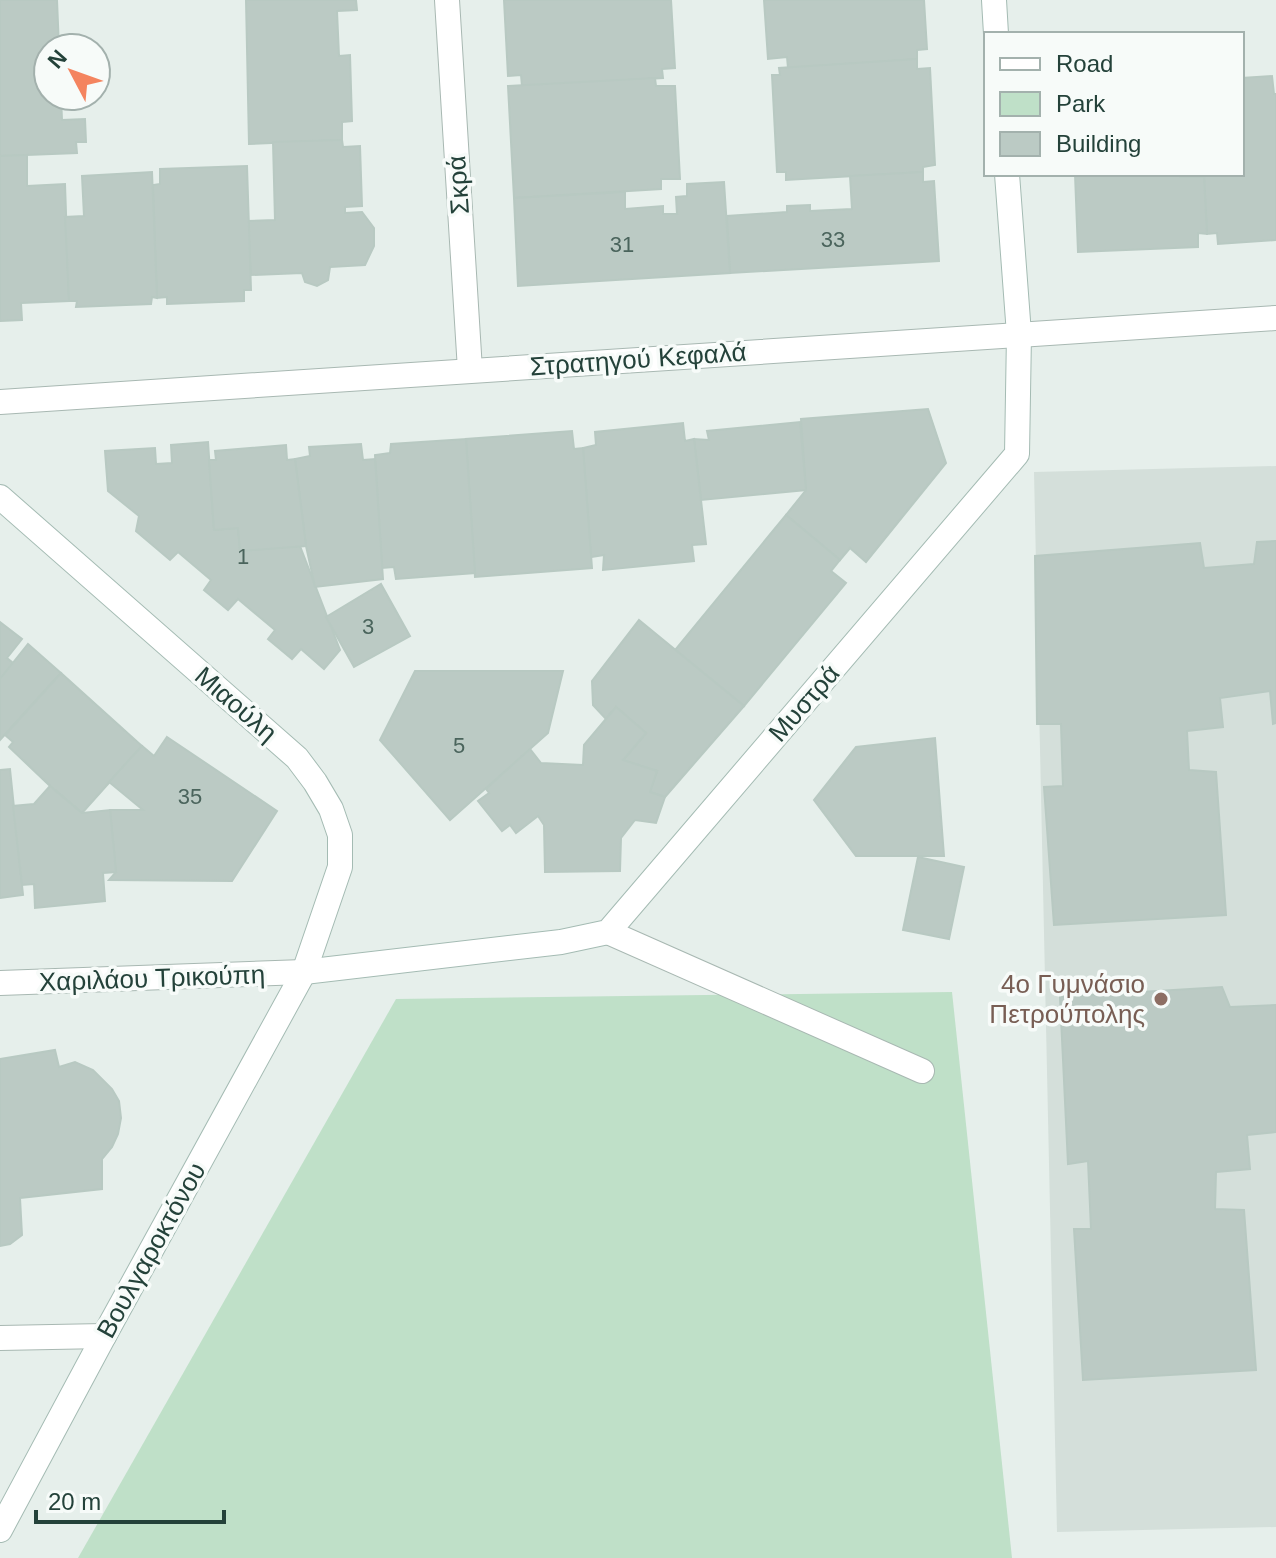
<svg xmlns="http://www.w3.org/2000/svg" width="1276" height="1558" font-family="Helvetica,sans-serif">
  <rect width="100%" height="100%" fill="#e6efeb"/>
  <path fill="#d4dfda" d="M1276 466V1527L1057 1532 1034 472Z"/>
  <path fill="#bfe0c8" d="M952 992 1012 1558H78L396 999Z"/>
  <g fill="#bbcac4" stroke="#b8c9c2" stroke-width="2">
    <path d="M0 0H57L59 48H48V96H61L62 120 85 119 86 142H76L77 153 0 156Z"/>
    <path d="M246 0H356L357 10 337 11 339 56 350 55 352 121 342 122V140L249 144Z"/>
    <path d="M504 0H671L675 68 662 69 663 78 522 86 521 75 508 76Z"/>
    <path d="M764 0H924L927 49 917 50V59L788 68 787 57 768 59Z"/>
    <path d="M917 59V69L930 68 935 165 923 167V172L786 180V172H777L772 75H780L779 68Z"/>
    <path d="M1272 76 1274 94H1276V240L1218 244 1217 233 1207 234 1204 174H1242V78Z"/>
    <path d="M655 78 656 86H675L680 179H661V189L514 198 508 86Z"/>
    <path d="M342 140 343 147 360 146 362 206 345 207V213L362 212 374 228V246L365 265 330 267 328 280 317 286 305 282 302 273 251 275 248 221 275 220 273 142Z"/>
    <path d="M27 155V186L65 184 69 301 21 303 22 320 0 321V156Z"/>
    <path d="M247 166 251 290H244V301L167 304V297L157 298 153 185 160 184V169Z"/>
    <path d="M152 172 157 298 152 297 151 304 76 307 77 301H69L65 217 84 216 82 176Z"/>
    <path d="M923 172V182L934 181 939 261 730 273 727 216 787 212V206L810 205V211L852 209 850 176Z"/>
    <path d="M1075 174H1180V177H1204L1207 234 1198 233V247L1078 252Z"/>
    <path d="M724 182 730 273 518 286 514 198 625 192V209L663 206V214H677L676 197 687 196V184Z"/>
    <path d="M928 409 946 463 866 562 850 548 840 560 786 515 806 490 801 419Z"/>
    <path d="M800 422 806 490 701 500 694 439 709 440 707 431Z"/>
    <path d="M683 423 685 441 694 439 706 544 692 545 694 561 603 570 604 555 591 557 583 448 596 445 595 432Z"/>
    <path d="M572 431 574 449 583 448 592 568 475 577 466 439Z"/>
    <path d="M466 439 475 573 396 579 394 567 382 568 375 455 390 453 391 444Z"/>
    <path d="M208 442 214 530 238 528 240 551 300 546 340 650 324 669 301 649 292 659 268 639 275 630 238 599 228 610 204 590 211 580 178 552 170 560 136 531 139 516 108 491 105 451 155 448 156 464 172 463 171 445Z"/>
    <path d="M361 444 363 460 375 459 383 579 315 587 306 546 295 459 310 456 309 447Z"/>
    <path d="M286 445 287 460 295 459 306 546 240 551 238 528 214 530 209 460H216L215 451Z"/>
    <path d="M786 515 840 560 831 571 846 583 744 706 675 650Z"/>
    <path d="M1276 541V723L1273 724 1270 691 1220 698 1223 727 1187 731 1189 770 1216 772 1226 915 1054 925 1044 787 1063 786 1061 724H1037L1035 556 1200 543 1204 568 1254 564 1257 542Z"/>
    <path d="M381 584 410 636 354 667 326 617Z"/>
    <path d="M639 620 744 706 665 797 650 792 657 771 623 760 646 733 616 707 606 719 593 705 592 681Z"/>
    <path d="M0 622 22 639 7 658 13 663 0 679Z"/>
    <path d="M28 644 61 673 0 740V679Z"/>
    <path d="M415 671H563L548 733 450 820 380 740Z"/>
    <path d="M61 673 142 746 82 813 50 786 9 747 13 742 5 735Z"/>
    <path d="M616 707 646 733 623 760 657 771 650 792 665 797 656 823 635 820 621 838 620 871 545 872 544 825 538 816 516 833 510 825 502 831 478 801 489 793 486 789 530 749 541 763 583 765 584 745Z"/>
    <path d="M167 737 277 811 232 881 109 880 116 872 110 810H143L109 782 142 746 154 756Z"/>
    <path d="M935 738 944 856H856L814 800 856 747Z"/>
    <path d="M10 769 23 895 0 898V770Z"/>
    <path d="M50 786 82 813 110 810 116 872 103 873 105 901 35 908 34 884 22 885 13 806 34 804Z"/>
    <path d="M918 857 964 867 949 939 903 930Z"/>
    <path d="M1222 987 1230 1007 1276 1005V1132L1247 1135 1250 1169 1216 1172 1215 1209 1244 1210 1256 1370 1083 1380 1074 1229H1091L1088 1161 1068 1164 1060 997Z"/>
    <path d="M55 1050 59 1067 75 1062 93 1070 112 1089 119 1101 121 1118 118 1134 112 1147 102 1159V1189L20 1198 22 1235 10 1244 0 1246V1059Z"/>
  </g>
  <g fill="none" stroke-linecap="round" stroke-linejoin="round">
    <defs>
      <g id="street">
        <path d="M447 0 470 370"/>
        <path d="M0 402 1276 318"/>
        <path d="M608 932 922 1071"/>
        <path d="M0 983 304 972"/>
        <path d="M0 1338 104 1336"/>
      </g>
      <g id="secondary">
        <path d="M994 0 996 34"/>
        <path d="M0 497 297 758 315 782 331 809 340 835V867L304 972 104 1336 0 1530"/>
        <path d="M304 972 561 942 608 932 1017 454 1019 334 1007 174"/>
      </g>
    </defs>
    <use href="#street" stroke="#a8b8b2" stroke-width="26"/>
    <use href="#secondary" stroke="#a4bbb3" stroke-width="26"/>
    <use href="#street" stroke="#fff" stroke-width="24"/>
    <use href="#secondary" stroke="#fff" stroke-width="24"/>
  </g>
  <circle fill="#8d6e63" stroke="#f7fbf9" stroke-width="3" cx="1161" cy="999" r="8"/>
  <g text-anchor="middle" stroke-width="7" stroke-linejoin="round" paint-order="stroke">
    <g font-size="22" fill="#4a645c">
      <text x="833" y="247">33</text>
      <text x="622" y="252">31</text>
      <text x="243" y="564">1</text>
      <text x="368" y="634">3</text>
      <text x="459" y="753">5</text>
      <text x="190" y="804">35</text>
    </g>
    <g font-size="26" fill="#24423a" stroke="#f7fbf9">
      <text transform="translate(458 185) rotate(-94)" y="9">Σκρά</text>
      <text transform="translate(638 359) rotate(-4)" y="9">Στρατηγού Κεφαλά</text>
      <text transform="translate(804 703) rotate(-49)" y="9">Μυστρά</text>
      <text transform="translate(236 704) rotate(41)" y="9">Μιαούλη</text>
      <text transform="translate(152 978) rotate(-2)" y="9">Χαριλάου Τρικούπη</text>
      <text transform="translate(151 1250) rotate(-61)" y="9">Βουλγαροκτόνου</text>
    </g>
    <g font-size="26" fill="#785e54" stroke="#f7fbf9" text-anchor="end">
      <text x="1145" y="993">4ο Γυμνάσιο<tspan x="1145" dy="30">Πετρούπολης</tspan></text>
    </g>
  </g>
  <rect x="984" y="32" width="260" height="144" fill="#f7fbf9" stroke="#a3b1ad" stroke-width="2"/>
  <rect x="1000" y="58" width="40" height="12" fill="#ffffff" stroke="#a3b1ad" stroke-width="2"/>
  <text x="1056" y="72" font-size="24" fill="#24423a">Road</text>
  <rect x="1000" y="92" width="40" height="24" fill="#bfe0c8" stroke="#a3b1ad" stroke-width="2"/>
  <text x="1056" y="112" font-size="24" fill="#24423a">Park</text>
  <rect x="1000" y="132" width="40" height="24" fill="#bbcac4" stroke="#a3b1ad" stroke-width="2"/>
  <text x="1056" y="152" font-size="24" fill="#24423a">Building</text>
  <g transform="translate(72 72) rotate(311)"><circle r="38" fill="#f7fbf9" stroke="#a3b1ad" stroke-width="2"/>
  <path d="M0-6L14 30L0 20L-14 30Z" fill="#f4845f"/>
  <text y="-12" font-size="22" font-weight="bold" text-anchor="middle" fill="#24423a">N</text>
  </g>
  <path d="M36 1510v12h188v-12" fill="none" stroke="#24423a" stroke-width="4"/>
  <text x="48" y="1510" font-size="24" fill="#24423a" stroke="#f7fbf9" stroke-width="6" paint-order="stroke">20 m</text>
</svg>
